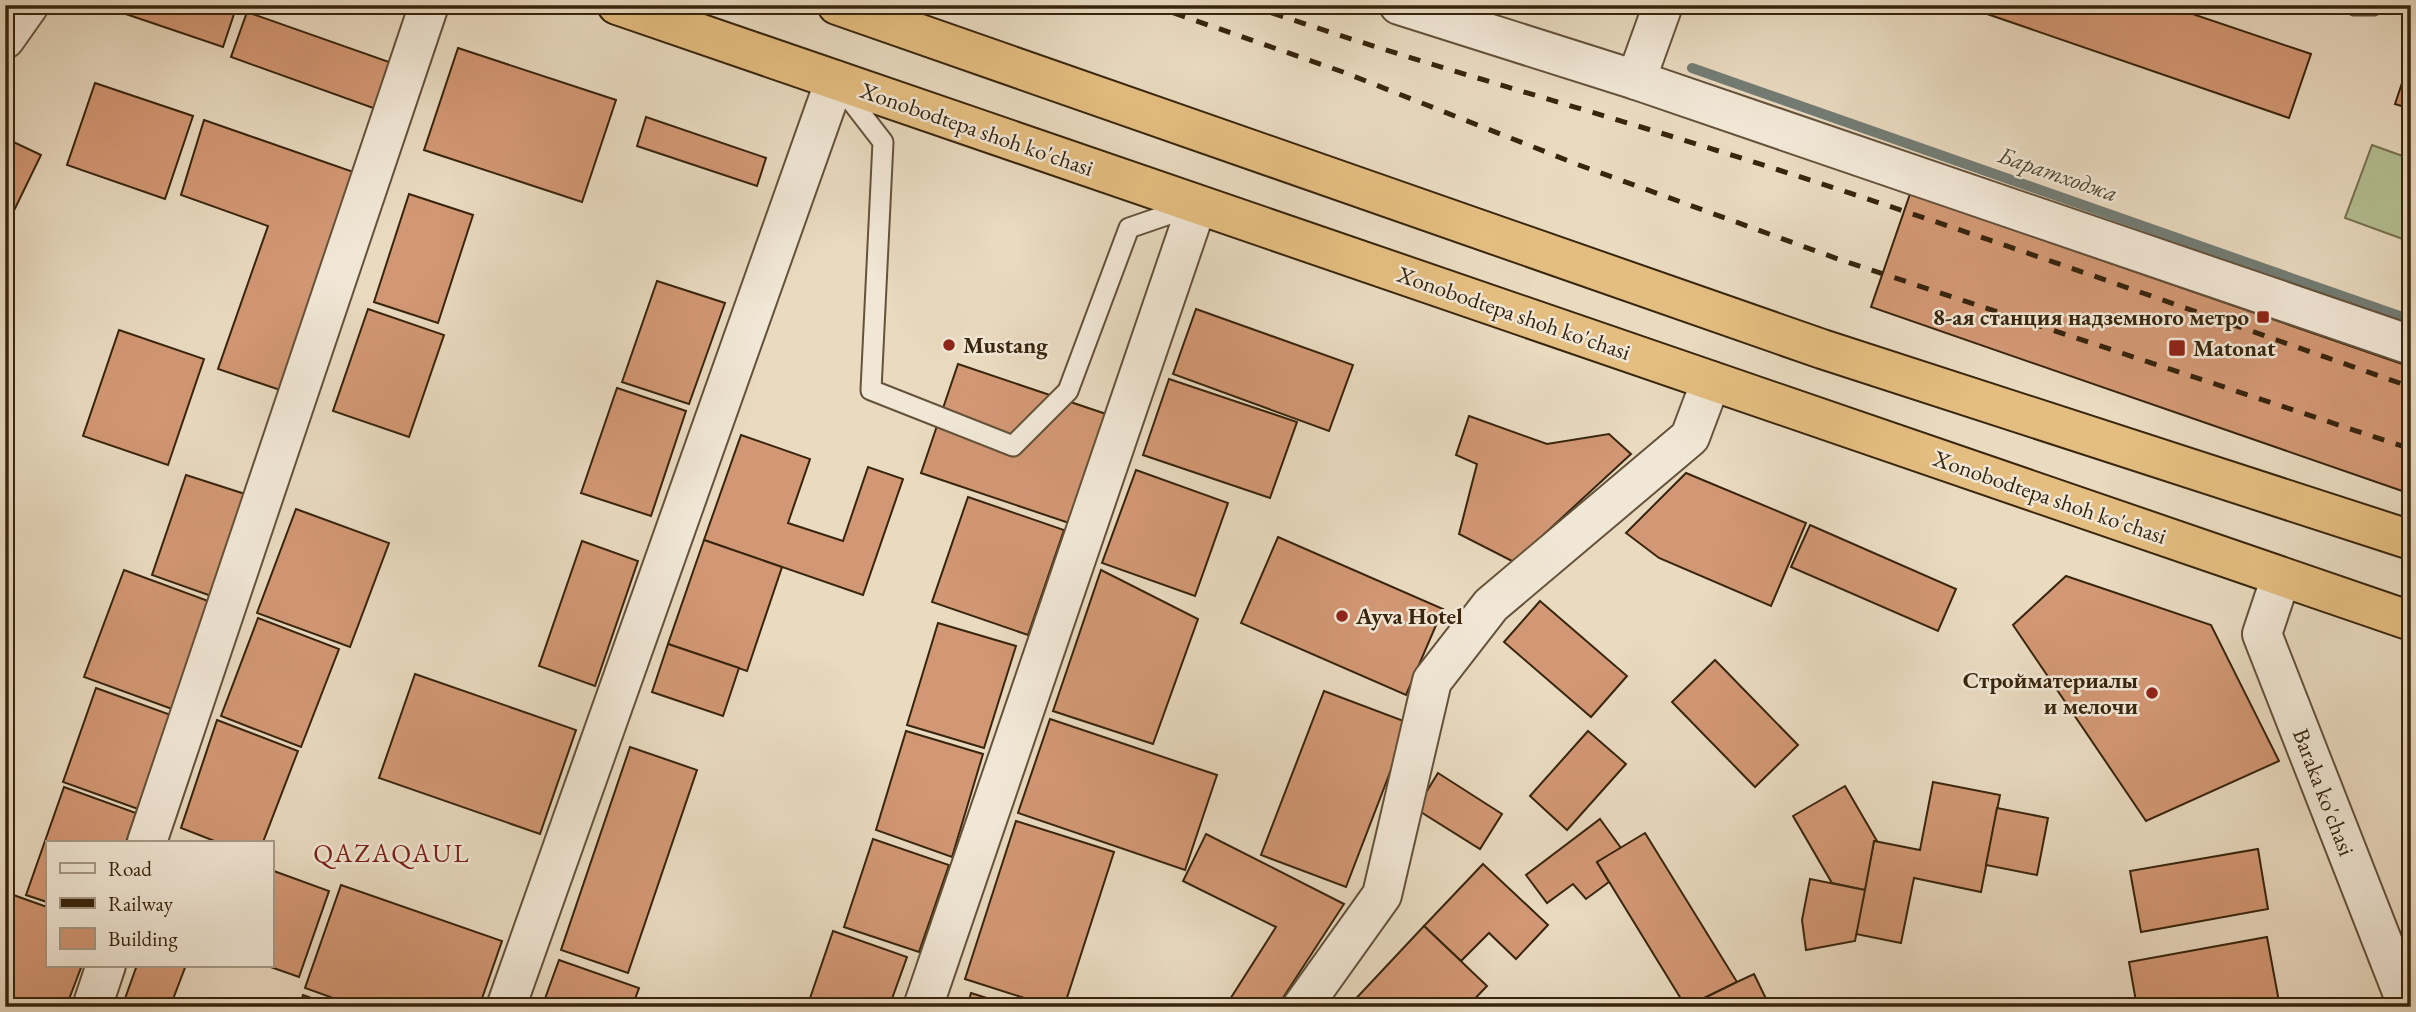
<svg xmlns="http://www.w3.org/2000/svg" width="2416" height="1012" font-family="'EB Garamond',serif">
  <rect width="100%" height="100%" fill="#e9dac0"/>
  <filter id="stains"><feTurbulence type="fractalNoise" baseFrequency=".00286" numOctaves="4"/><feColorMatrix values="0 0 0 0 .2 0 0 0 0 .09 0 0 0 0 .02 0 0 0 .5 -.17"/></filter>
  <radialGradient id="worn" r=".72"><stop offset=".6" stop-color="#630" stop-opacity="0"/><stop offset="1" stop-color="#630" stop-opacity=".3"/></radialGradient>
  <path fill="#b4c094" stroke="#767250" stroke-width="2" d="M2372 145 2411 159V242L2345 218Z"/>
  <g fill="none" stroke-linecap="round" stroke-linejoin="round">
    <path stroke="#737d75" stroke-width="10" d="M1692 68 2411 320"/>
  </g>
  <g fill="#d29774" stroke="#38250d" stroke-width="2">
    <path d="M122 5H229L236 8 223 47 120 12Z"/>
    <path d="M1961 5H2166L2311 54 2289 118Z"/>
    <path d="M247 12 392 63 376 109 231 57Z"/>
    <path d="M458 48 616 100 582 202 424 150Z"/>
    <path d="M2411 56V109L2395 104Z"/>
    <path d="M95 83 193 116 165 199 67 165Z"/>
    <path d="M646 117 766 158 757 186 637 146Z"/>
    <path d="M204 120 365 176 289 393 218 369 268 226 181 195Z"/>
    <path d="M5 138 41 155 5 229Z"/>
    <path d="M409 194 473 215 438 323 374 302Z"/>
    <path d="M1910 194 2411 367V494L1871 307Z"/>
    <path d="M657 281 725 303 689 404 622 382Z"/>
    <path d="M368 309 444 335 409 437 333 411Z"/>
    <path d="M1196 309 1353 365 1329 431 1173 374Z"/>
    <path d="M119 330 204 359 168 465 83 436Z"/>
    <path d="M958 364 1106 414 1069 523 921 473Z"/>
    <path d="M1169 379 1297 422 1270 498 1143 455Z"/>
    <path d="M617 388 686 411 651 516 581 493Z"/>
    <path d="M1469 416 1547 444 1609 434 1631 454 1514 562 1459 534 1477 464 1456 455Z"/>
    <path d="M741 435 810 459 788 523 843 541 868 467 903 479 863 595 704 540Z"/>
    <path d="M1136 470 1228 503 1195 596 1102 563Z"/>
    <path d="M1686 473 1806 523 1771 606 1659 558 1626 533Z"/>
    <path d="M186 475 248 495 214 597 152 575Z"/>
    <path d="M968 497 1064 530 1028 635 932 602Z"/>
    <path d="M296 509 389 543 350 647 257 613Z"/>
    <path d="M1810 525 1956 589 1938 631 1791 567Z"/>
    <path d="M1278 537 1443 609 1406 695 1241 623Z"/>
    <path d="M704 540 782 567 747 671 668 644Z"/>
    <path d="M582 541 638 561 595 686 539 666Z"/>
    <path d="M124 570 211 602 172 709 84 677Z"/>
    <path d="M1101 570 1198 619 1153 744 1053 711Z"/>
    <path d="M2066 576 2211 625 2279 761 2146 821 2013 625Z"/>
    <path d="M1540 601 1627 676 1591 717 1504 642Z"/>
    <path d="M258 618 339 649 301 747 221 716Z"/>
    <path d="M938 623 1016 646 984 748 907 725Z"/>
    <path d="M668 644 739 668 723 716 652 692Z"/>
    <path d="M1715 660 1798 745 1755 787 1672 702Z"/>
    <path d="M415 674 576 730 540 834 379 778Z"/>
    <path d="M96 688 171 715 138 809 63 782Z"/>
    <path d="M1324 691 1409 723 1346 887 1261 855Z"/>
    <path d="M1050 719 1217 775 1185 870 1018 813Z"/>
    <path d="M217 720 298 751 263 842H217L181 828Z"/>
    <path d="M906 731 983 754 952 857 876 830Z"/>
    <path d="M1588 731 1626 764 1567 830 1530 796Z"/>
    <path d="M630 747 697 770 628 973 561 950Z"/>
    <path d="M1438 773 1502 814 1480 849 1416 809Z"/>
    <path d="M1933 782 2000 795 1981 892 1914 878 1901 943 1856 934 1874 841 1920 850Z"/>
    <path d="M1845 786 1877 841H1874L1865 890 1832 883 1793 816Z"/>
    <path d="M64 787 136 813 126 842H47V902L26 895Z"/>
    <path d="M1997 808 2048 818 2037 875 1986 865Z"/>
    <path d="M1600 819 1621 848 1597 862 1609 882 1586 899 1573 884 1547 903 1526 875Z"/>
    <path d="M1016 821 1114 852 1064 1007H1052L965 979Z"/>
    <path d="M1645 833 1737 982 1686 1007 1597 862Z"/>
    <path d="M1206 834 1344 904 1277 1007H1225L1276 927 1183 881Z"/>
    <path d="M873 839 949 865 919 952 844 927Z"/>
    <path d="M2258 849 2268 909 2141 932 2130 871Z"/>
    <path d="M1483 864 1548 925 1516 959 1489 933 1461 961 1424 926Z"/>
    <path d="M271 870 329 891 299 977 265 965H271Z"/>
    <path d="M1810 879 1865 890 1855 941 1806 950 1802 920Z"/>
    <path d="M341 885 502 941 479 1007H358L305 988Z"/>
    <path d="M5 892 47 907V965H82L66 1007H5Z"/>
    <path d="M1424 926 1487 986 1467 1007H1428L1423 1002 1418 1007H1348Z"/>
    <path d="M833 931 907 957 889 1007H807Z"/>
    <path d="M2267 937 2280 1007H2137L2129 962Z"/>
    <path d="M559 960 639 988 632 1007H542Z"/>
    <path d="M137 965H186L170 1007H122Z"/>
    <path d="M1754 974 1770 1007H1686L1737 982Z"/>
    <path d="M971 993 1015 1007H967Z"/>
    <path d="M303 995 336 1007H299Z"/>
  </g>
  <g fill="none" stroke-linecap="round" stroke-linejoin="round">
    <defs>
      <g id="lane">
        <path d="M2355 5H2373"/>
        <path d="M842 89 883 142 871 390 1013 446 1068 391 1129 228 1190 207"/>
      </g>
      <g id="street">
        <path d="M1399 5 1636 80 2411 345"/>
        <path d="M5 39 29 5"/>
        <path d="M1636 80 1663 5"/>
        <path d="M2281 577 2262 634 2408 1007"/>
        <path d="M147 842 429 5"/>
        <path d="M92 1007 106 965"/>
        <path d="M506 1007 835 80"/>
        <path d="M923 1007 1197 205"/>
        <path d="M1302 1007 1382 895 1432 681 1491 605 1690 437 1711 381"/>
      </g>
      <g id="highway">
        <path d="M617 5 2411 621"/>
        <path d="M837 5 1822 349 2411 540"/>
      </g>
    </defs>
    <use href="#lane" stroke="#64523a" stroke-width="23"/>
    <use href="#street" stroke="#64523a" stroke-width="42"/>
    <use href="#highway" stroke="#38250d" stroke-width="42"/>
    <use href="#lane" stroke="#f1e7d6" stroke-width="19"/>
    <use href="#street" stroke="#f1e7d6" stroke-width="38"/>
    <use href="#highway" stroke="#e4bd80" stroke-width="38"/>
    <g stroke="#38250d" stroke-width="5" stroke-dasharray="12 12" stroke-linecap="butt">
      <path d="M1151 5 1343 72 1579 165 1838 259 2411 449"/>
      <path d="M1249 5C1390 54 1534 94 1677 138 1924 214 2167 302 2411 387"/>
    </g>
  </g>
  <g fill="#8f2418" stroke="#f1e7d6" stroke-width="2.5">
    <rect x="2256" y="310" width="14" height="14" rx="3.5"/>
    <circle cx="949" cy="345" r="7"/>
    <rect x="2168" y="339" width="18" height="18" rx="3.5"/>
    <circle cx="1342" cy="616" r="7"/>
    <circle cx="2152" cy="693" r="7"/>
  </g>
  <g text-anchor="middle" stroke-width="5" stroke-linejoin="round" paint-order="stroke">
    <g font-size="23" fill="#38250d" stroke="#f1e7d6">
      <text transform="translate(977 129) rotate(19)" y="8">Xonobodtepa shoh ko'chasi</text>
      <text transform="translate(1514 313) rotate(19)" y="8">Xonobodtepa shoh ko'chasi</text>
      <text transform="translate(2050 497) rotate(19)" y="8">Xonobodtepa shoh ko'chasi</text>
      <text transform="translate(2324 792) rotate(69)" y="8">Baraka ko'chasi</text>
    </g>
    <g font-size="23" font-weight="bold" fill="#38250d" stroke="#f1e7d6" text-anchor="start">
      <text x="2249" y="325" text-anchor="end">8-ая станция надземного метро</text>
      <text x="963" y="353">Mustang</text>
      <text x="2193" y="356">Matonat</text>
      <text x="1356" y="624">Ayva Hotel</text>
      <text x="2138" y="688" text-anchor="end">Стройматериалы<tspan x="2138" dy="26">и мелочи</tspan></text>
    </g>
    <g font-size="24" font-style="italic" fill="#514a38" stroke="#f1e7d6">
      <text transform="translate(2058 174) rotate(19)" y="8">Баратходжа</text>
    </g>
    <g font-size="26" letter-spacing="2" fill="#7a1f14" stroke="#f1e7d6">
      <text x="392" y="862">QAZAQAUL</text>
    </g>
  </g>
  <rect width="2416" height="1012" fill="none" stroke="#e9dac0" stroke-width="28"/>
  <rect x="7" y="7" width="2402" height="998" fill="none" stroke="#38250d" stroke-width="3.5"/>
  <rect x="14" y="14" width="2388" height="984" fill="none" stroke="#38250d" stroke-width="2"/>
  <rect x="46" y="841" width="228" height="126" fill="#f1e7d6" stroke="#a79986" stroke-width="2"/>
  <rect x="60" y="863" width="35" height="10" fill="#f1e7d6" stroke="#a79986" stroke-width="2"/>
  <text x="108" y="876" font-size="21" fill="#38250d">Road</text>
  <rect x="60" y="898" width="35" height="10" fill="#38250d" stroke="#a79986" stroke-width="2"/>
  <text x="108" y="911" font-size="21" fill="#38250d">Railway</text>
  <rect x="60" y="928" width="35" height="21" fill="#d29774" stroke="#a79986" stroke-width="2"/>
  <text x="108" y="946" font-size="21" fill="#38250d">Building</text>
  <rect width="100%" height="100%" filter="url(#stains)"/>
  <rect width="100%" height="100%" fill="url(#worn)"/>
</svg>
